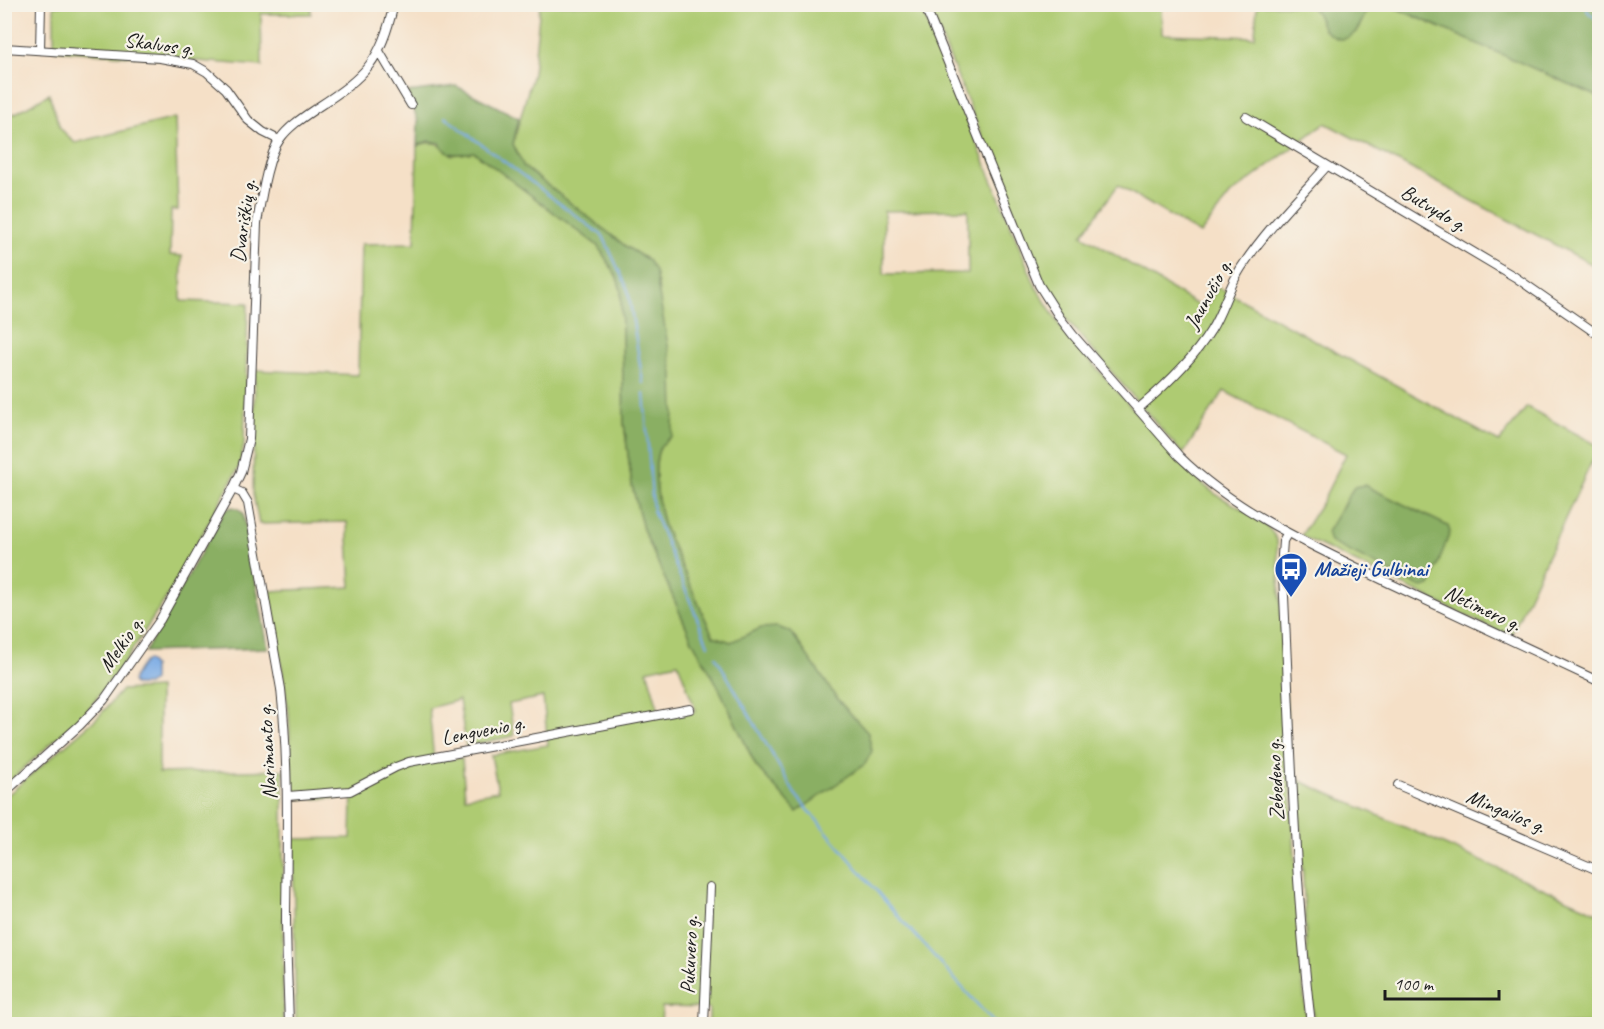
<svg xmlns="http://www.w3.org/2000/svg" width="1604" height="1029" font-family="Caveat,sans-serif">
  <rect width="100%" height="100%" fill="#f7f3e8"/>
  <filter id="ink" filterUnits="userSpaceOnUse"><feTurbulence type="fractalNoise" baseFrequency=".0167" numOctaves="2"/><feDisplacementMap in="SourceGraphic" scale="12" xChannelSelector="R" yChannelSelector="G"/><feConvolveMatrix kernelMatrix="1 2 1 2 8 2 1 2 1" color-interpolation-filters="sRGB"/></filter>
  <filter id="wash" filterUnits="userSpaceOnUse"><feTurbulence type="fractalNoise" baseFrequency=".008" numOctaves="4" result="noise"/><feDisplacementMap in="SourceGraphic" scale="24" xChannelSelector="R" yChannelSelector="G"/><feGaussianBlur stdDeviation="1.35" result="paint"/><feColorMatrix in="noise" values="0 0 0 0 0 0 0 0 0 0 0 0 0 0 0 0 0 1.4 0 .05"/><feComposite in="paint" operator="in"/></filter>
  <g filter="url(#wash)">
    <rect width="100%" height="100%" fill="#f5e0c7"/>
    <g fill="#aecb72" stroke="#657447" stroke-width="1.5" fill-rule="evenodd">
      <path d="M54 5H311V14H261L262 66 54 50Z"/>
      <path d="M540 5H920L1036 287 1062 329 1191 474C1200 481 1208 489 1217 495 1237 507 1266 518 1277 540L1301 964 1307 1024H709V1008L662 1007 661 1024H296L293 839 351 838 352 798 292 799 289 714 270 591 351 587 347 522 259 524 253 494 255 370 358 375 361 244 415 243 417 146C433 139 439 143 452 155L474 152 598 246 616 275 621 290 624 423 632 485 643 529 692 640 718 686 756 766 798 811 868 734 839 701 744 637 731 642 713 636 664 527C659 509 650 462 661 446 664 443 668 439 672 436L658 284 648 260 628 248 524 167 513 144 533 73ZM968 210V273L884 274V211ZM678 663 696 711 661 718 647 670ZM543 697 548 745 491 755 498 791 465 797 462 758 434 761 429 708 459 700 466 746 514 736 509 704Z"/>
      <path d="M928 5H1161L1162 34 1255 37 1257 5H1310L1320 17 1324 30 1357 32C1367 11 1364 5 1389 5L1599 97V268L1325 123 1230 195 1200 234 1118 185 1082 235 1204 309 1218 287 1499 442 1527 407 1599 446 1510 637 1301 536 1322 502 1346 454 1224 391 1183 454 1076 331 1053 303 1042 282Z"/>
      <path d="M49 94 60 128 75 143 175 118 178 210H171L170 255 182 256 181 301 248 303 244 445 239 467 172 589 125 661 87 711 5 785 4 116 16 113Z"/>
      <path d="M159 688V773L283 770V1024H5L4 798 97 718 122 690Z"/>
      <path d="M1298 780 1599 913V1024H1314L1307 954Z"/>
    </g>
    <g fill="#8aaf64" stroke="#536640" stroke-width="1.5">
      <path d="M1310 5H1374C1359 14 1362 40 1339 39 1335 38 1326 33 1324 29 1318 20 1320 14 1310 5Z"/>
      <path d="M1389 5H1595L1600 14 1599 97Z"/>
      <path d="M456 86 519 118 513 144 524 167 628 248 648 260 655 271 673 374 674 414 672 436C668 439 664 443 661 446 650 462 659 509 664 527L713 636 731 642 761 628 777 627 791 632 839 701 868 733 872 751 865 764 797 812 756 766 718 686 692 640 643 529 632 485 624 423 621 290 616 275 598 246 474 152C460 154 447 158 440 143L428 141 417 146 418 121 407 92Z"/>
      <path d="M1364 485 1448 526 1450 532 1430 586 1423 588 1330 542 1327 532 1354 487Z"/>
      <path d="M232 507 237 508 243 513 268 648 145 652 225 510Z"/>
    </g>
    <path fill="#7aabe5" stroke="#4b6480" stroke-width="1.5" d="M148 660 153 666V681L148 685H134L132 682C134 675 141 663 148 660Z"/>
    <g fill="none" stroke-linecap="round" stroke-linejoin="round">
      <g stroke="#7aabe5" stroke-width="2">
        <path d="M1584 4 1589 13 1600 22"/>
        <path d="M445 117 603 236 628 290 643 383"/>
        <path d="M644 394 653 510 708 645"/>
        <path d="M716 657 795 794 890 907 995 1024"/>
      </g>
    </g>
  </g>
  <g filter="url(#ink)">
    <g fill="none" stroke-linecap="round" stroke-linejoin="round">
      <defs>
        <g id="street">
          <path d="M924 4 1039 285 1060 318 1073 335 1179 456C1238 514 1315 547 1389 583 1459 616 1529 649 1600 682"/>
          <path d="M4 48 160 58 193 64 207 72 226 89 248 120 263 132 279 140"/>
          <path d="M40 50 41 4"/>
          <path d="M379 51 411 105"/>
          <path d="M1246 117 1515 277 1600 336"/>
          <path d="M1139 408C1165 386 1193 360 1211 330 1223 311 1228 288 1241 268 1265 231 1298 198 1327 166"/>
          <path d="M233 489 242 493 248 503 281 689C289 765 287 838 286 914 286 951 288 988 289 1024"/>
          <path d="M1287 534 1283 541 1282 555C1290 711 1293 869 1311 1024"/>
          <path d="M1398 785 1600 871"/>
          <path d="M4 793 80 725 104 700 160 620 233 489 241 472 249 439 257 223C261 201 267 157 280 139 289 126 305 116 318 107 367 75 380 62 394 4"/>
          <path d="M288 796 350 791 396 767 409 762 690 709"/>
          <path d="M704 1024 710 887"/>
        </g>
      </defs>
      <use href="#street" stroke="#3d3936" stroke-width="10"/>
      <use href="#street" stroke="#fff" stroke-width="8"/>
    </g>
  </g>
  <defs>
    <symbol id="bus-pin" viewBox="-11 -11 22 30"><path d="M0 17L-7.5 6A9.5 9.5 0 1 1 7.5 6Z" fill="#1a4fb4" stroke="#f7f3e8"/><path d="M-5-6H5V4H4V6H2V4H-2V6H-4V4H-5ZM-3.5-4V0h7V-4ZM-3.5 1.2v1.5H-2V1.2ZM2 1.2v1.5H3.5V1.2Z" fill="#fff"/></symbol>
  </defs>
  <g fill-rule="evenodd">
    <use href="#bus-pin" x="1272" y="550" width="38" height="52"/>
  </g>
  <g text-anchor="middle" stroke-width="4.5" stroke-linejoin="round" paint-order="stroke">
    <g font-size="21" fill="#1c1c1c" stroke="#f7f3e8">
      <text transform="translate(159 44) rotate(8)" y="7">Skalvos g.</text>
      <text transform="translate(1434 208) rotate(31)" y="7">Butvydo g.</text>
      <text transform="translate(243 221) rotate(-82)" y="7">Dvariškių g.</text>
      <text transform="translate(1208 294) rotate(-61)" y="7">Jaunučio g.</text>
      <text transform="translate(1483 608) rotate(25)" y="7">Netimero g.</text>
      <text transform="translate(121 644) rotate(-55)" y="7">Melkio g.</text>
      <text transform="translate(483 730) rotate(-11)" y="7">Lengvenio g.</text>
      <text transform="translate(267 752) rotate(-93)" y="7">Narimanto g.</text>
      <text transform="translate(1275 780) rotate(-93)" y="7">Zebedeno g.</text>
      <text transform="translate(1506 811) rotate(23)" y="7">Mingailos g.</text>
      <text transform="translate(689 955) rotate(-87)" y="7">Pukuvero g.</text>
    </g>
    <g font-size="21" font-weight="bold" fill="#164399" stroke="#f7f3e8" text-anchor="start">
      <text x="1314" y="576">Mažieji Gulbinai</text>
    </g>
  </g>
  <rect width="1604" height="1029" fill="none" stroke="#f7f3e8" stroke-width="24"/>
  <path d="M1385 990v9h114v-9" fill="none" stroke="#1c1c1c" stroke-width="3"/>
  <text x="1394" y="990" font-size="18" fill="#1c1c1c" stroke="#f7f3e8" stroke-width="4.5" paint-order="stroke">100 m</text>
</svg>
